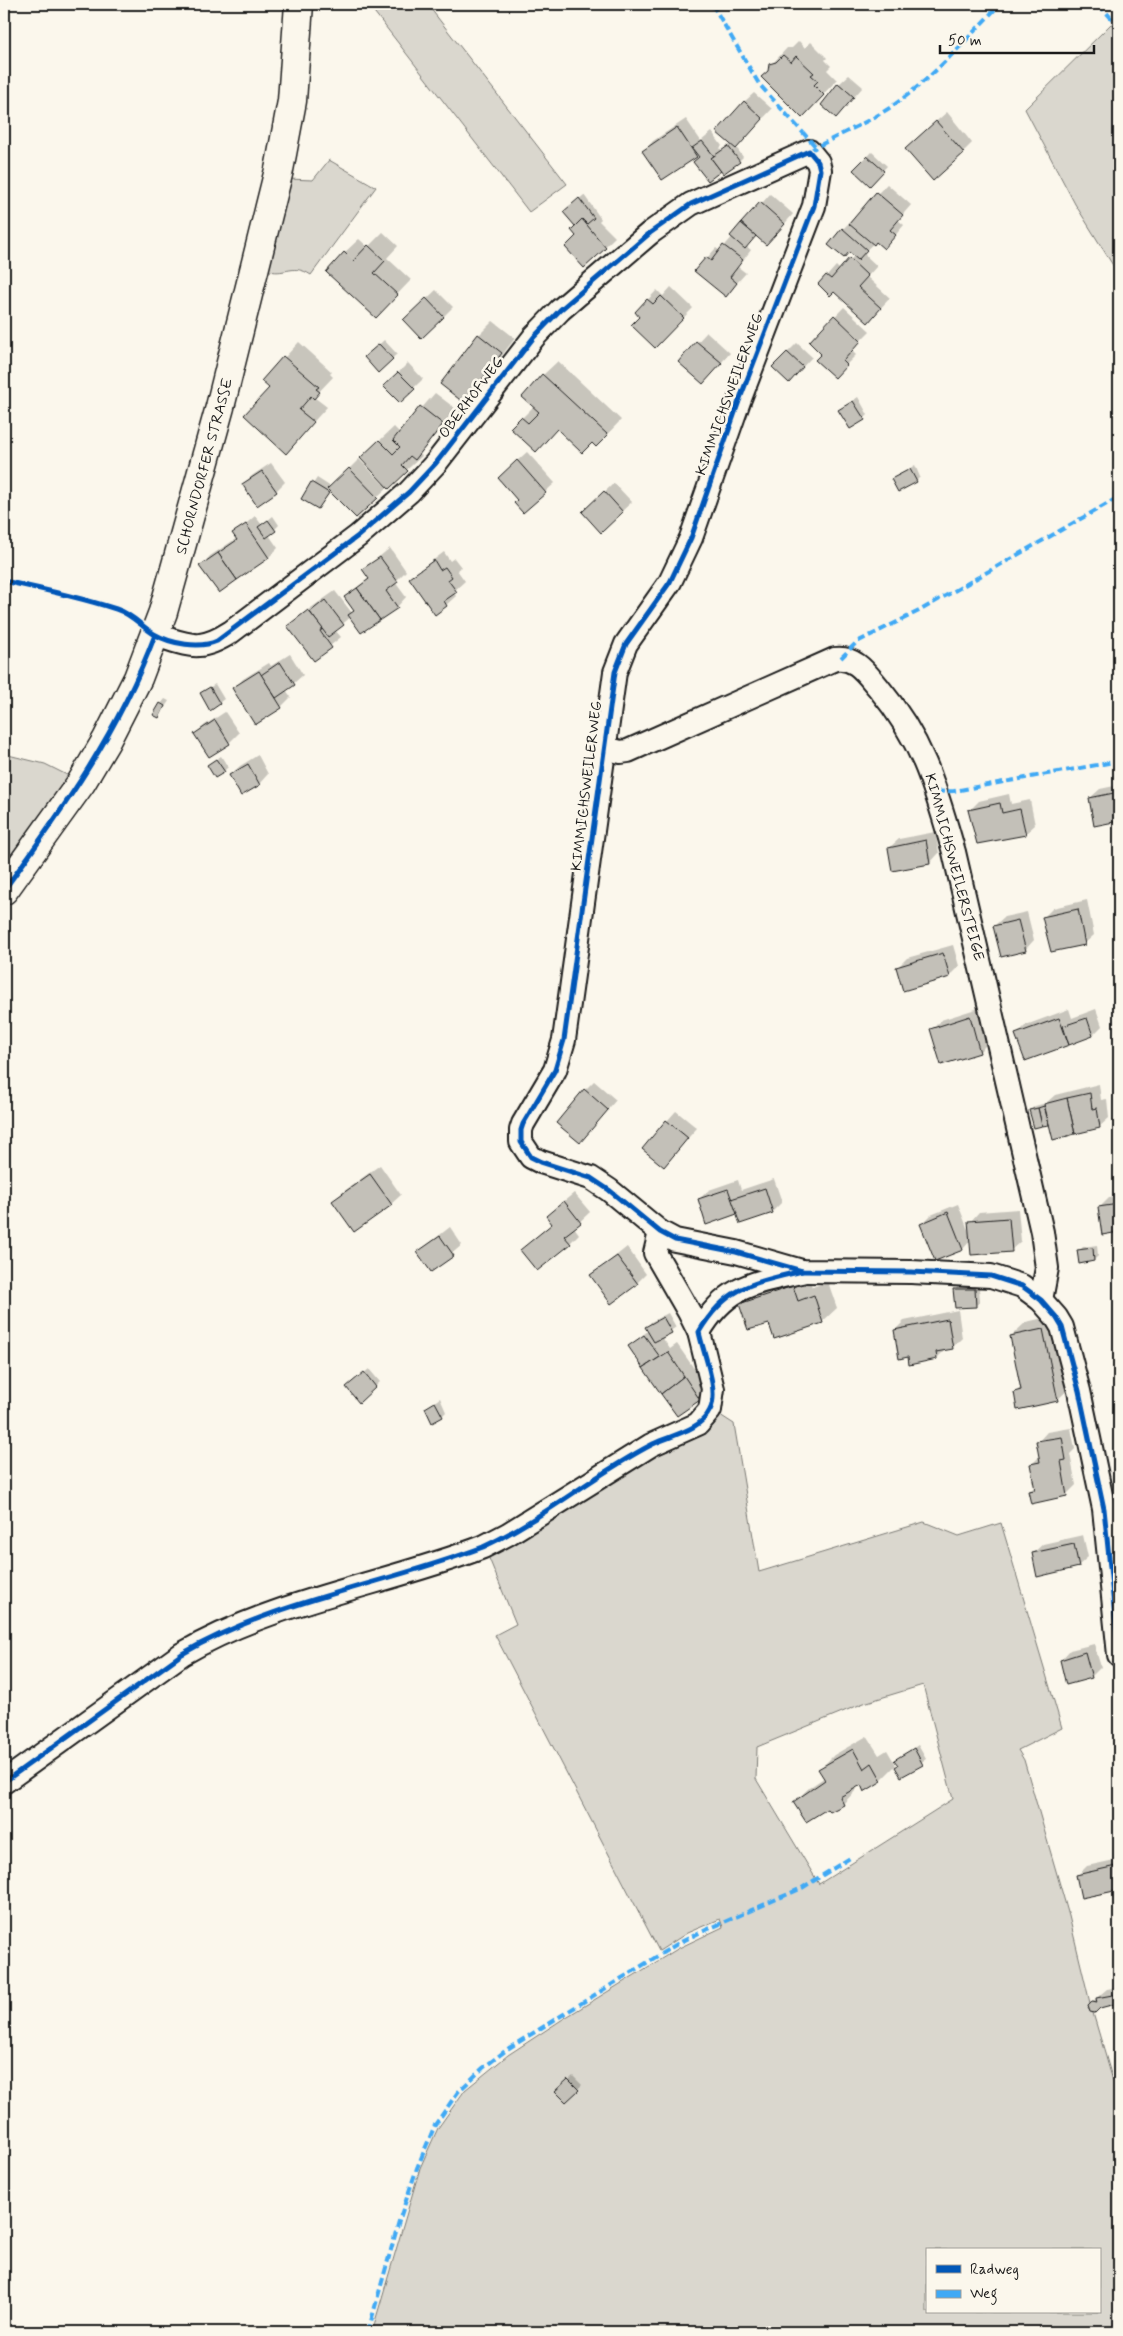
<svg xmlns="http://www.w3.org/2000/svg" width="1123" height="2336" font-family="Mynerve,sans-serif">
  <rect width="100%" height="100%" fill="#fbf7ec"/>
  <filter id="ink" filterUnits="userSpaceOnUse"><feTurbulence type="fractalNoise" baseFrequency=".02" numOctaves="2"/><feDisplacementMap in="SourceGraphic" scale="10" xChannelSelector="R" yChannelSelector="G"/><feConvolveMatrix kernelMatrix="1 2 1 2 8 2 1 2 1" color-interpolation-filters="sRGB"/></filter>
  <g filter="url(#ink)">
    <g fill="#dad7ce" stroke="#7b7a75" fill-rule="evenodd">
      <path d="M368 4H427L567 184 529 212Z"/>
      <path d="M1111 24 1119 27V275L1075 204 1025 109Z"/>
      <path d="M329 160 376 187 311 275C293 263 286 275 270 271L268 268 288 179 313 180Z"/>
      <path d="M4 754 45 764 71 777 4 874Z"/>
      <path d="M717 1413 734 1424 759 1572 924 1522 959 1536 1001 1523 1062 1728 1018 1750 1024 1760 1069 1916 1090 2003 1088 2009 1093 2013 1114 2084H1119V2332H372L420 2168 438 2128 465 2090 508 2055 563 2019 679 1948 723 1927 720 1919 687 1933 659 1951 495 1635 516 1624 486 1551ZM923 1685 953 1799 819 1884 756 1779 757 1747 864 1703ZM927 2250H1099V2312H927Z"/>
    </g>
    <g fill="#0003">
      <path d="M799 41 805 48 811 42 827 58 825 60 831 66 827 70 837 80 802 116 773 63 787 48H792Z"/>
      <path d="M849 75 863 87 845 107 839 84Z"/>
      <path d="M754 93 772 109 736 147 743 157 739 161 721 170 698 154 696 156 644 151 653 141 686 119 701 141 712 132 722 146 720 148 722 151 731 144 744 102Z"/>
      <path d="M947 112 972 143 963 152 916 139Z"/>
      <path d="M872 152 887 166 870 184 855 170Z"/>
      <path d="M887 184 911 205 898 220 904 225 893 238 876 241 863 253 877 266 867 277 890 298 877 312 820 284 836 266 840 270 855 255 843 229Z"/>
      <path d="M770 194 793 214 776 234 756 235 746 246 751 250 738 267 746 273 726 295 707 258 716 248 720 251Z"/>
      <path d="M584 195 601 219 599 221 615 237 584 267 578 236 572 230 585 218 568 208Z"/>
      <path d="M383 232 398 246 387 258 411 280 390 302 344 253 359 239 368 247Z"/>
      <path d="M671 287 693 308 655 347 641 317 636 312 657 290 663 296Z"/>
      <path d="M436 290 453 307 443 317 414 311Z"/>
      <path d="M844 307 870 331 851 350 856 355 835 376 823 354 810 342Z"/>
      <path d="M493 321 515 338 478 387 464 401 479 335Z"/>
      <path d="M707 332 730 353 712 373 679 362Z"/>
      <path d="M384 340 397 354 378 371 366 357Z"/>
      <path d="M299 342 332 372 330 374 333 377 314 397 327 407 286 452 271 388 263 381Z"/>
      <path d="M797 343 812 357 798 372 787 353Z"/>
      <path d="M558 361 621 420 596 446 592 442 558 428H512L534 406 543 375Z"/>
      <path d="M408 363 423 379 400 401 385 386Z"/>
      <path d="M435 393 456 409 420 454 422 456 356 516 331 491 318 508 303 499 317 478 331 487 359 459 383 484 384 482 376 444 394 427 400 433Z"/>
      <path d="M858 397 868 415 864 419 840 410Z"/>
      <path d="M527 452 555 483 523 512 509 468Z"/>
      <path d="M271 463 285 482 276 491 243 484 253 475Z"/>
      <path d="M915 465 920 477 916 481 893 479Z"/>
      <path d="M614 483 632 502 622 511 593 503Z"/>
      <path d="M255 516 262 525 273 516 279 525 269 535 278 548 269 557 201 566 210 556 237 538 234 534Z"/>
      <path d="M390 548 406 571 395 582 406 597 397 607 351 617 335 630 341 637 314 659 289 626 298 617 335 591 352 613 355 610 345 597 369 578 363 570Z"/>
      <path d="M444 552 450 561 454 558 461 567 457 570 465 581 453 592 456 596 446 605 410 578Z"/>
      <path d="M290 654 303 675 286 690 291 697 281 707 256 723 234 689 243 679 269 663 271 666Z"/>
      <path d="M215 684 224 699 211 709 201 694Z"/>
      <path d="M165 699 169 701 159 716 161 704Z"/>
      <path d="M225 712 239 733 229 743 209 756 195 734 205 725Z"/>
      <path d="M258 755 268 774 259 784 230 775 240 766Z"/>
      <path d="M221 756 228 767 224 771 208 765Z"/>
      <path d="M1119 785V820L1095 825 1090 798 1100 789Z"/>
      <path d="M1009 794 1011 804 1030 800 1035 825 1025 834 970 810 979 801Z"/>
      <path d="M935 832 939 853 930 863 889 848 899 839Z"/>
      <path d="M1087 900 1094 935 1084 944 1044 917 1053 908Z"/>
      <path d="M1027 912 1034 940 1025 950 994 926 1004 917Z"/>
      <path d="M953 945 959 966 949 976 897 968 907 958Z"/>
      <path d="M979 1008 989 1042 979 1052 932 1029 941 1020Z"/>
      <path d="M1069 1009 1072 1018 1096 1009 1102 1026 1093 1035 1025 1059 1017 1034 1026 1025Z"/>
      <path d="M594 1081 616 1100 580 1142 585 1090Z"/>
      <path d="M1099 1084 1101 1100 1107 1099 1109 1118 1099 1127 1048 1123 1030 1110 1035 1106 1046 1103 1055 1095Z"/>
      <path d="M676 1111 697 1128 664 1165 667 1121Z"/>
      <path d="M380 1165 401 1195 391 1204 334 1201 343 1192Z"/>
      <path d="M774 1179 782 1202 772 1212 737 1213 699 1199 709 1190 738 1180 741 1190Z"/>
      <path d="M574 1193 590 1212 574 1227 579 1234 570 1243 521 1250 553 1223 557 1207Z"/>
      <path d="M1119 1197V1231L1103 1233 1099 1208 1109 1198Z"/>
      <path d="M958 1204 970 1235V1222L979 1212 1018 1209 1021 1241 1011 1250 971 1240 963 1249 922 1224 931 1215Z"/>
      <path d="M450 1227 462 1245 431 1271 418 1252Z"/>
      <path d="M1097 1245 1098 1256 1094 1260 1079 1251 1083 1247Z"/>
      <path d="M627 1247 646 1274 637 1283 592 1275Z"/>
      <path d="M807 1273 812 1287 828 1282 837 1308 822 1322H769L740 1305 755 1290Z"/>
      <path d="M959 1285H979L980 1302 975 1306 955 1290Z"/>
      <path d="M958 1310 962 1338 953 1347 946 1349 937 1358 909 1356 895 1330 904 1321Z"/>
      <path d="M668 1313 676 1327 662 1337 670 1349 677 1344 709 1390 700 1399 677 1414 629 1346 649 1330 647 1327 651 1322Z"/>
      <path d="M1057 1315 1072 1386 1057 1400 1015 1393 1021 1387 1011 1336 1026 1322Z"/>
      <path d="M369 1369 380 1382 359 1401 352 1383Z"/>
      <path d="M440 1398 446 1412 442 1416 426 1408Z"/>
      <path d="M1071 1428 1075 1449 1070 1454 1076 1485 1066 1495 1029 1492 1036 1485 1031 1465 1040 1456 1038 1442 1047 1432Z"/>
      <path d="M1083 1535 1088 1557 1078 1566 1033 1553 1043 1544Z"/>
      <path d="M1094 1644 1101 1667 1091 1677 1061 1660 1070 1650Z"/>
      <path d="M867 1736 879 1755 887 1750 897 1767 899 1765 896 1760 918 1745 926 1759 901 1775 896 1765 881 1780 865 1790 861 1784 856 1787 857 1789 843 1804 828 1807 794 1802 809 1788 825 1777 820 1769 834 1755Z"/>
      <path d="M1119 1859V1888L1082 1896 1078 1875 1087 1866Z"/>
      <path d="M1119 1966V2002L1092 2011 1091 2003 1101 1994 1107 1989 1118 1987 1114 1972Z"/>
      <path d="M573 2076 582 2085 566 2100 557 2091Z"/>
    </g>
    <g fill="#c3c0b8" stroke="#1c1c1c">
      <path d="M783 55 791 62 796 56 814 73 811 75 818 81 814 85 824 95 802 118 761 77 768 71 769 64 776 62Z"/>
      <path d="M838 83 854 97 836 118 821 105Z"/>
      <path d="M744 101 763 119 736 149 716 132Z"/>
      <path d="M936 121 964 153 933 181 905 149Z"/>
      <path d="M677 127 697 157 662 180 642 151Z"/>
      <path d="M702 141 714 156 711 158 721 171 708 181 693 162 699 157 692 148Z"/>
      <path d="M728 146 740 162 723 174 711 158Z"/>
      <path d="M867 156 884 171 870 186 853 170Z"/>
      <path d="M876 192 903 215 890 230 896 235 884 249 876 242 874 245 849 224Z"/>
      <path d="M579 198 594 218 587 224 582 219 575 226 563 212Z"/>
      <path d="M760 202 785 224 766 245 741 223Z"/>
      <path d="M582 219 606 248 584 268 565 247 576 236 571 230Z"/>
      <path d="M741 223 756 236 745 249 730 236Z"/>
      <path d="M842 228 867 250 858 260 849 252 844 258 828 245Z"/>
      <path d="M368 245 385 261 374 273 398 295 376 318 326 272 344 252 353 261Z"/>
      <path d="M723 245 743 260 730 277 737 283 726 297 694 271 706 257 711 261Z"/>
      <path d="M849 258 868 276 858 287 881 308 868 323 834 292 830 296 818 284 826 275 831 279Z"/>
      <path d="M661 296 684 318 655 348 631 325 639 317 635 312 647 299 653 304Z"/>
      <path d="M426 298 444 317 421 339 403 320Z"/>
      <path d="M834 315 861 341 843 361 847 365 835 378 815 360 821 354 809 342Z"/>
      <path d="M478 334 502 353 464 403 440 384Z"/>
      <path d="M696 341 722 363 703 384 678 362Z"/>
      <path d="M379 344 393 359 378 373 364 357Z"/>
      <path d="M787 352 803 367 789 383 772 367Z"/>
      <path d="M283 356 319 387 316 389 320 392 314 399 311 396 299 410 314 422 286 454 244 415 269 388 261 381Z"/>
      <path d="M398 372 415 389 400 403 383 386Z"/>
      <path d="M542 374 608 435 596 447 592 443 582 453 557 429 536 452 510 428 521 417 528 423 539 412 522 397Z"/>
      <path d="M853 401 865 420 850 429 838 410Z"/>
      <path d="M420 406 443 424 415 460 410 456 402 465 408 471 389 489 360 458 379 440 393 454 400 447 393 440Z"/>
      <path d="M517 460 546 493 523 513 514 503 517 500 498 478Z"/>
      <path d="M349 468 378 498 356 518 327 489Z"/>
      <path d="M910 469 917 482 898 492 891 479Z"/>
      <path d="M262 471 277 492 257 506 242 484Z"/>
      <path d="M311 482 329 493 318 509 301 499Z"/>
      <path d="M604 491 623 512 601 533 582 512Z"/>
      <path d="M268 520 276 531 266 538 258 527Z"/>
      <path d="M246 524 269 558 237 580 218 553 237 540 232 533Z"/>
      <path d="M218 553 237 580 219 593 199 566Z"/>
      <path d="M380 557 398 582 386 591 398 608 380 620 357 588 369 579 362 569Z"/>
      <path d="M434 560 440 570 445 567 452 577 448 580 457 592 444 601 447 606 435 615 409 578Z"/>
      <path d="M357 588 380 620 361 633 348 615 354 611 344 597Z"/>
      <path d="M325 600 344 625 328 637 310 612Z"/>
      <path d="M308 610 323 629 320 631 332 648 314 661 287 626Z"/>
      <path d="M280 662 295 685 276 698 261 675Z"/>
      <path d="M259 671 282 708 255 725 232 688Z"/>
      <path d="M210 687 220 704 210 711 200 693Z"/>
      <path d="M160 703 165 706 159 718 153 715Z"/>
      <path d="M215 720 230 744 209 757 194 734Z"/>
      <path d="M216 759 225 772 215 778 207 765Z"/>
      <path d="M248 764 260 785 241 796 229 775Z"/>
      <path d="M1119 792V821L1094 826 1089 798Z"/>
      <path d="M1000 803 1002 813 1020 809 1026 835 977 844 968 810Z"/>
      <path d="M926 840 930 864 892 871 888 848Z"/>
      <path d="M1078 909 1085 945 1051 952 1042 917Z"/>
      <path d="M1018 920 1026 951 1001 957 993 926Z"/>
      <path d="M943 953 950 977 903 991 896 967Z"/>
      <path d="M970 1016 980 1053 941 1065 930 1029Z"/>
      <path d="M1059 1018 1069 1045 1025 1061 1015 1034Z"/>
      <path d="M1087 1018 1093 1036 1069 1045 1063 1026Z"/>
      <path d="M584 1089 608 1110 580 1143 556 1123Z"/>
      <path d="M1090 1093 1092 1109 1097 1108 1100 1128 1075 1134 1067 1098Z"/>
      <path d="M1067 1098 1075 1134 1053 1140 1044 1104Z"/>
      <path d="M1044 1106 1049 1125 1042 1126 1038 1108Z"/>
      <path d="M1038 1108 1042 1126 1034 1128 1029 1110Z"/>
      <path d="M666 1120 688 1138 664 1167 642 1149Z"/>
      <path d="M370 1174 392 1205 354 1232 332 1201Z"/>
      <path d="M765 1188 773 1213 740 1224 731 1199Z"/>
      <path d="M728 1189 737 1214 706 1225 698 1199Z"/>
      <path d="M564 1201 581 1223 564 1236 571 1244 537 1271 520 1250 552 1224 546 1216Z"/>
      <path d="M1119 1204V1232L1102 1235 1098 1207Z"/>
      <path d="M948 1212 963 1250 935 1261 920 1224Z"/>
      <path d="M1009 1218 1012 1252 971 1255 968 1221Z"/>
      <path d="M440 1236 454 1256 431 1272 417 1252Z"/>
      <path d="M1093 1248 1094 1261 1079 1264 1077 1250Z"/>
      <path d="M617 1256 638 1284 611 1304 590 1275Z"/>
      <path d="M793 1286 798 1301 814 1295 823 1323 774 1339 769 1324 748 1330 739 1304Z"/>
      <path d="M953 1289H975L976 1307 955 1308Z"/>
      <path d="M663 1317 672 1333 654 1342 645 1327Z"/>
      <path d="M948 1319 953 1349 936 1352 937 1359 909 1365 908 1357 899 1359 894 1330Z"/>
      <path d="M1043 1329 1058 1401 1017 1410 1014 1392 1021 1390 1010 1336Z"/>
      <path d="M644 1335 660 1357 643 1368 628 1346Z"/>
      <path d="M668 1352 684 1376 661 1394 643 1368Z"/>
      <path d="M364 1372 376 1387 359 1403 346 1387Z"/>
      <path d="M684 1376 700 1400 677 1416 661 1394Z"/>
      <path d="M435 1402 443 1417 432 1423 425 1408Z"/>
      <path d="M1062 1437 1066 1460 1061 1461 1067 1496 1031 1504 1028 1491 1035 1490 1030 1464 1040 1462 1036 1441Z"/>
      <path d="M1074 1544 1079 1567 1037 1577 1032 1553Z"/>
      <path d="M1085 1652 1092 1678 1066 1685 1060 1660Z"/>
      <path d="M914 1748 923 1765 901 1777 895 1767 898 1765 894 1760Z"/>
      <path d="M853 1749 864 1769 872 1763 882 1781 864 1792 861 1785 840 1797 844 1805 830 1812 827 1809 806 1822 793 1802 825 1780 818 1769Z"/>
      <path d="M1116 1866 1119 1890 1081 1898 1076 1875Z"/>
      <path d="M1119 1970V2003L1100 2008 1095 2013 1090 2012 1088 2006 1092 2002 1097 2003 1096 1998 1118 1994 1113 1971Z"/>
      <path d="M568 2079 579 2090 566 2102 555 2091Z"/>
    </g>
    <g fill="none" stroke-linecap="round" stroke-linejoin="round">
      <defs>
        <g id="street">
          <path d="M155 635C190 645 198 653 231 632L358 536 409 492 436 463 534 337 560 310 650 233 691 204 809 151 818 162 820 170 814 206 739 401 691 538 670 582 626 644 615 672 564 1040 555 1070 523 1124 521 1130V1142L531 1157 541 1162 591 1178 609 1190 660 1232 675 1240 736 1252 802 1271 911 1272 991 1276 1022 1286 1041 1300 1056 1317 1062 1327 1079 1391 1104 1509 1119 1655"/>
          <path d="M604 748 621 752 628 751 835 659C855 656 866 673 878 687 923 741 935 786 954 852L1042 1232 1047 1268 1041 1300"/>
          <path d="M699 1332C726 1286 752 1283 801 1272"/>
          <path d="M4 1782 182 1654C275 1600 384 1585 483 1547L508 1534 651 1445 698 1424 710 1410 713 1389 699 1332 689 1312 655 1253 660 1232"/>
        </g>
        <path id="secondary" d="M4 890 81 783 106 741 138 678 163 612 220 407 279 170 292 101 299 4"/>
      </defs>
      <use href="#street" stroke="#1c1c1c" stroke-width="26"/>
      <use href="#secondary" stroke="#1c1c1c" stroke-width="31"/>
      <use href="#street" stroke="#fbf7ec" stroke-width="22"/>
      <use href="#secondary" stroke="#fbf7ec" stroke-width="28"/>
      <g stroke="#3fa9f5" stroke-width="4" stroke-dasharray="8 4" stroke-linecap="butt">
        <path d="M712 4 759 84 816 147"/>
        <path d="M1099 4 1111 18 1119 22"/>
        <path d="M809 151C836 136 865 124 891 107 932 79 966 40 1000 4"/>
        <path d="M841 658 857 642 919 611 1119 497"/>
        <path d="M936 792 954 791 1119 761"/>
        <path d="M368 2332 399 2221 417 2168 435 2125 458 2092 483 2068 509 2048 677 1944 697 1934 802 1888 850 1858"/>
      </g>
      <defs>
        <g id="cycleway">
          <path d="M4 581C42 589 79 597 116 609 132 614 141 626 154 634 171 644 200 649 217 641L358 536 409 492 436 463 534 337 560 310 650 233 691 204 809 151 818 162 820 170 814 206 739 401 691 538 670 582 626 644 615 672 564 1040 555 1070 523 1124 521 1130V1142L531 1157 541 1162 591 1178 609 1190 660 1232 675 1240 736 1252 802 1271 911 1272 991 1276 1022 1286 1041 1300 1056 1317 1062 1327 1079 1391 1104 1509 1119 1655"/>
          <path d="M4 890C64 808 119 731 155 635"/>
          <path d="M4 1782 182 1654C275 1600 384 1585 483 1547 543 1519 594 1474 653 1444 671 1435 700 1431 710 1410 720 1391 703 1353 699 1332 726 1286 753 1283 802 1271"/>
        </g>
      </defs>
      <use href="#cycleway" stroke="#fbf7ec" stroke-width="8"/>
      <use href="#cycleway" stroke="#0057b8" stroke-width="5"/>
    </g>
  </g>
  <g text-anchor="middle" stroke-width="5" stroke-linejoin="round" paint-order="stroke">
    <g font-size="15" fill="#1c1c1c" stroke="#fbf7ec">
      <text transform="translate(729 394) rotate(-70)" y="5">KIMMICHSWEILERWEG</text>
      <text transform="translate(471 397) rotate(-53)" y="5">OBERHOFWEG</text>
      <text transform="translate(204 466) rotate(-75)" y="5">SCHORNDORFER STRASSE</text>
      <text transform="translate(586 786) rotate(-83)" y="5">KIMMICHSWEILERWEG</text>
      <text transform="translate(955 867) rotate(75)" y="5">KIMMICHSWEILERSTEIGE</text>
    </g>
  </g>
  <rect width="1123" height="2336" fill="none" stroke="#fbf7ec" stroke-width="20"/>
  <rect x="10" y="10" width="1103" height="2316" fill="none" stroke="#1c1c1c" stroke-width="2" filter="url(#ink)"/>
  <rect x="926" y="2248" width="175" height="65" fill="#fbf7ec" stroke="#a29f99"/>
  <rect x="936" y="2265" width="25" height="8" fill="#0057b8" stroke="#a29f99"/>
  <text x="970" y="2274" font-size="15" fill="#1c1c1c">Radweg</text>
  <rect x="936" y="2290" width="25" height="8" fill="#3fa9f5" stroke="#a29f99"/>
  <text x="970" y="2298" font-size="15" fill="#1c1c1c">Weg</text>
  <path d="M940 45v8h154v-8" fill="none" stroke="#1c1c1c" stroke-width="2.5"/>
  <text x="948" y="45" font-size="15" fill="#1c1c1c" stroke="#fbf7ec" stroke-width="4" paint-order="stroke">50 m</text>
</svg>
